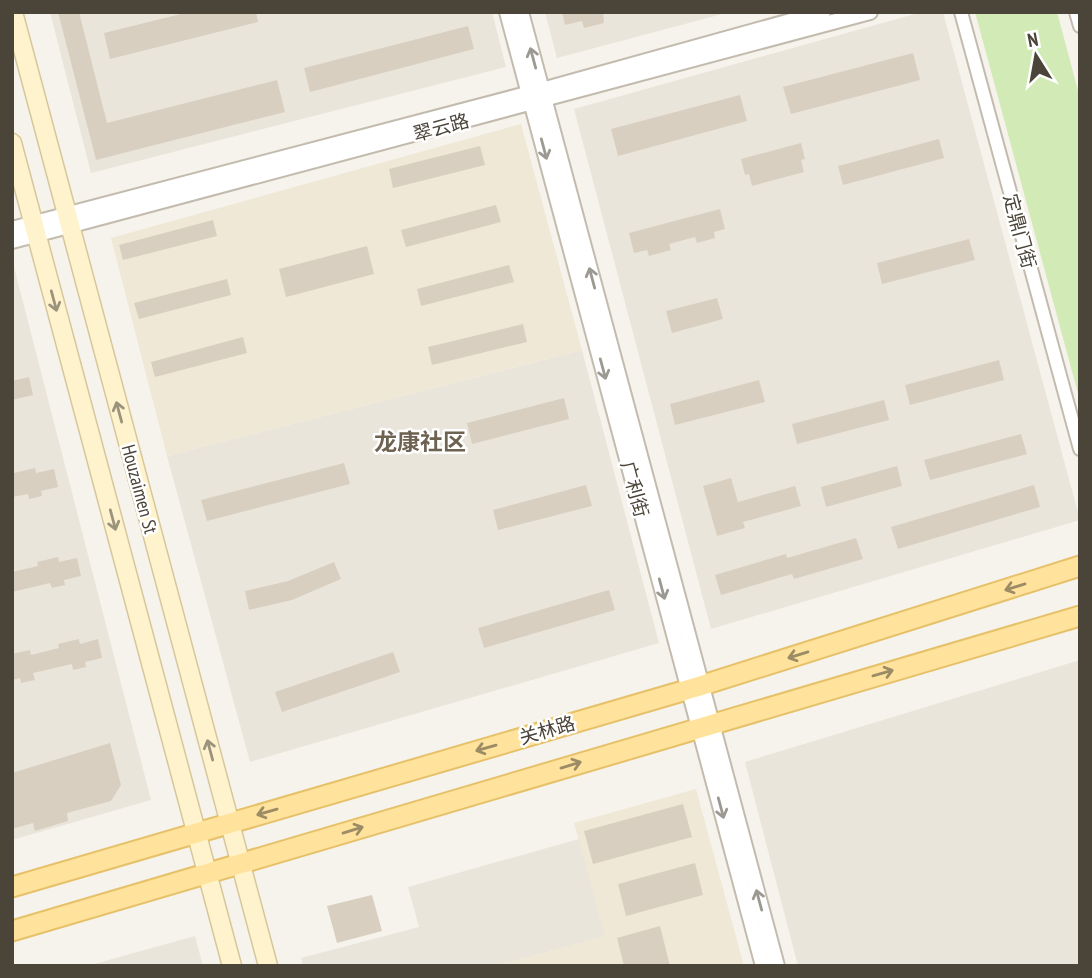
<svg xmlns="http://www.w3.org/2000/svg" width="1092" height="978" font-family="'PT Sans Narrow','Noto Sans SC',sans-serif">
  <rect width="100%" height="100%" fill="#f6f3ec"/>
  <g fill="#eae5da">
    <path d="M50 12H492L506 67 91 173Z"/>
    <path d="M545 12H730L557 58Z"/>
    <path d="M922 12H943L1080 520 711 629 574 109Z"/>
    <path d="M12 267H14L151 800 12 840Z"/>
    <path d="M582 350 659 643 250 762 167 456Z"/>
    <path d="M1080 660V966H798L745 762Z"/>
    <path d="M579 839 606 936 496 966H303L301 958 419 927 408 887Z"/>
    <path d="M195 936 203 966H87Z"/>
  </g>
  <g fill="#efe8d6">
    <path d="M521 124 582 350 167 456 111 238Z"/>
    <path d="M696 789 744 966H496L605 936 574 823Z"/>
  </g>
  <path fill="#d2eab5" d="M975 12H1057L1080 98V401Z"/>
  <g fill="#d8cfc1">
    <path d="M58 12H79L107 123 277 80 285 112 96 160Z"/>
    <path d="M189 12H256L258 22 110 59 104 33Z"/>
    <path d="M562 12H603L604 23 584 28 582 21 565 25Z"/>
    <path d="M468 26 474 49 310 92 304 68Z"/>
    <path d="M913 53 920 80 791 114 783 87Z"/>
    <path d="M740 95 747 121 618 156 611 129Z"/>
    <path d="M939 139 944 158 843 185 838 166Z"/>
    <path d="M801 143 805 159 801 160 804 172 752 186 749 174 745 175 741 159Z"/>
    <path d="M480 146 485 165 393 188 389 169Z"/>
    <path d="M496 205 501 222 406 247 401 230Z"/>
    <path d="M720 209 725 229 714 232 715 238 697 243 695 237 669 244 671 250 649 256 647 250 634 253 629 233Z"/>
    <path d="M213 220 217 236 123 260 119 245Z"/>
    <path d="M969 239 975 260 882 284 877 263Z"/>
    <path d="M367 246 374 274 286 297 279 269Z"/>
    <path d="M509 265 514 282 421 306 417 289Z"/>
    <path d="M227 279 231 295 139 319 134 303Z"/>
    <path d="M717 298 723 319 672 333 666 311Z"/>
    <path d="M523 324 527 342 432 365 428 347Z"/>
    <path d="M243 337 247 353 155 377 151 362Z"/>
    <path d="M999 360 1004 380 910 405 905 385Z"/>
    <path d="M29 377 33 395 12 400V381Z"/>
    <path d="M759 380 765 402 675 425 670 404Z"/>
    <path d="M564 398 569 419 472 444 467 423Z"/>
    <path d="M884 400 889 420 797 444 792 424Z"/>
    <path d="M1021 434 1027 454 930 480 924 460Z"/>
    <path d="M344 463 350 484 207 521 201 500Z"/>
    <path d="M897 466 902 486 826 507 821 487Z"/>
    <path d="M35 468 36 473 54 469 58 487 41 491 42 496 29 499 28 494 12 497 14 473Z"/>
    <path d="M731 478 738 502 795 486 801 506 743 522 745 528 717 536 703 486Z"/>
    <path d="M586 485 592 506 498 530 493 510Z"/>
    <path d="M1034 485 1040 507 898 549 891 527Z"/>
    <path d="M856 538 863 559 794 579 792 574 721 595 715 575 786 554 787 558Z"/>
    <path d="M58 557 59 562 77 558 81 576 64 580 65 585 52 588 50 583 12 592V572L38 566 37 562Z"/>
    <path d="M334 562 341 579 292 600 249 610 245 591 288 581Z"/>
    <path d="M609 590 615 610 484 648 478 628Z"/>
    <path d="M79 639 80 644 98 639 102 658 85 662 86 667 73 670 72 664 33 673 35 680 21 683 20 678 12 680V654L30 650 31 655 59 648 58 644Z"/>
    <path d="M393 652 400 672 282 712 275 692Z"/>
    <path d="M110 743 121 785 111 801 67 813 68 821 35 831 33 823 12 829V773Z"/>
    <path d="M683 804 692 837 593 864 584 831Z"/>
    <path d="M695 863 703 895 626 916 618 884Z"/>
    <path d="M372 895 382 931 337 943 327 906Z"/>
    <path d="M660 926 670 966H624L617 938Z"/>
  </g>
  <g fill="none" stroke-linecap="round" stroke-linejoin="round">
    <defs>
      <g id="minor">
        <path d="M961 12 1080 449"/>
        <path d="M1076 12 1080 26"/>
      </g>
      <g id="tertiary">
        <path d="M507 12 763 966"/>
        <path d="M521 12 777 966"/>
        <path d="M12 229 542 90 823 12"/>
        <path d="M12 241 870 12"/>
      </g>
      <g id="secondary">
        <path d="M13 12 268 966"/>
        <path d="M12 143 232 966"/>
      </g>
      <g id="primary">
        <path d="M12 887 700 686 1080 566"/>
        <path d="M12 931 1080 616"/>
      </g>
    </defs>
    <use href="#minor" stroke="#c2bbae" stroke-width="16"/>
    <use href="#tertiary" stroke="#c2bbae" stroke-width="18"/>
    <use href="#secondary" stroke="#d6c79b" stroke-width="21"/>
    <use href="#primary" stroke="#e6c16a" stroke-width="23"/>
    <use href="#minor" stroke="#fff" stroke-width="12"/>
    <use href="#tertiary" stroke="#fff" stroke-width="14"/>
    <use href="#secondary" stroke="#fff3cd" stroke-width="18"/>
    <use href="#primary" stroke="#ffe39c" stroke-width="19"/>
  </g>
  <defs><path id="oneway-shaft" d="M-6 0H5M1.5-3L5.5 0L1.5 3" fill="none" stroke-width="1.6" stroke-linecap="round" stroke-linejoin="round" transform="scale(1.75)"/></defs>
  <g stroke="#9c9892">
    <use href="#oneway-shaft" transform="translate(533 58) rotate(-105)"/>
    <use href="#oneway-shaft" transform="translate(544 149) rotate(75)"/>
    <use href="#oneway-shaft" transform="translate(592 278) rotate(-105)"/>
    <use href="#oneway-shaft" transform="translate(603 369) rotate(75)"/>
    <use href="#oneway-shaft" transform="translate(662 589) rotate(75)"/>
    <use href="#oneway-shaft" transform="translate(721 808) rotate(75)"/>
    <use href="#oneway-shaft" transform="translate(759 900) rotate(-105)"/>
  </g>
  <g stroke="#9c937c">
    <use href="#oneway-shaft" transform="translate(54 301) rotate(75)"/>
    <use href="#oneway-shaft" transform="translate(119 412) rotate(-105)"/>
    <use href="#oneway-shaft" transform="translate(113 520) rotate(75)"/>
    <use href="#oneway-shaft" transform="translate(210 750) rotate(-105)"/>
  </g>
  <g stroke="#9c8c66">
    <use href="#oneway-shaft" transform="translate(1015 587) rotate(163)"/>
    <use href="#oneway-shaft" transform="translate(798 655) rotate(163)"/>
    <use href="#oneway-shaft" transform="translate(883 673) rotate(-16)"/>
    <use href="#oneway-shaft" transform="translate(486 748) rotate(164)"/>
    <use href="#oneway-shaft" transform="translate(571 765) rotate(-17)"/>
    <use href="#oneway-shaft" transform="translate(267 812) rotate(164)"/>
    <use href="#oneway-shaft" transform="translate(353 830) rotate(-17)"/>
  </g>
  <g text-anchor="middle" stroke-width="5" stroke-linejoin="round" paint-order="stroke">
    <g font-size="19" fill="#4b4439" stroke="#fff">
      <text transform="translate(441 127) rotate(-15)" y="7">翠云路</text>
      <text transform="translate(1020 231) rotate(75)" y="7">定鼎门街</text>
      <text transform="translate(140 489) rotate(75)" y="7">Houzaimen St</text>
      <text transform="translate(635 489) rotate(75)" y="7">广利街</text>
      <text transform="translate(547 730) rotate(-16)" y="7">关林路</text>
    </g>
    <g font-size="23" font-weight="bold" fill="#6e6250" stroke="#fff">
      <text x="420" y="450">龙康社区</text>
    </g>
  </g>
  <rect width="1092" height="978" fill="none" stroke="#4b4439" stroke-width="28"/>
  <g transform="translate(1036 56) rotate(349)" stroke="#ffffff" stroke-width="5" paint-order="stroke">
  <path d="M0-5L12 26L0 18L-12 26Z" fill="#4b4439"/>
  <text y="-10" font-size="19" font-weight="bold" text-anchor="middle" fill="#4b4439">N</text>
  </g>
</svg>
